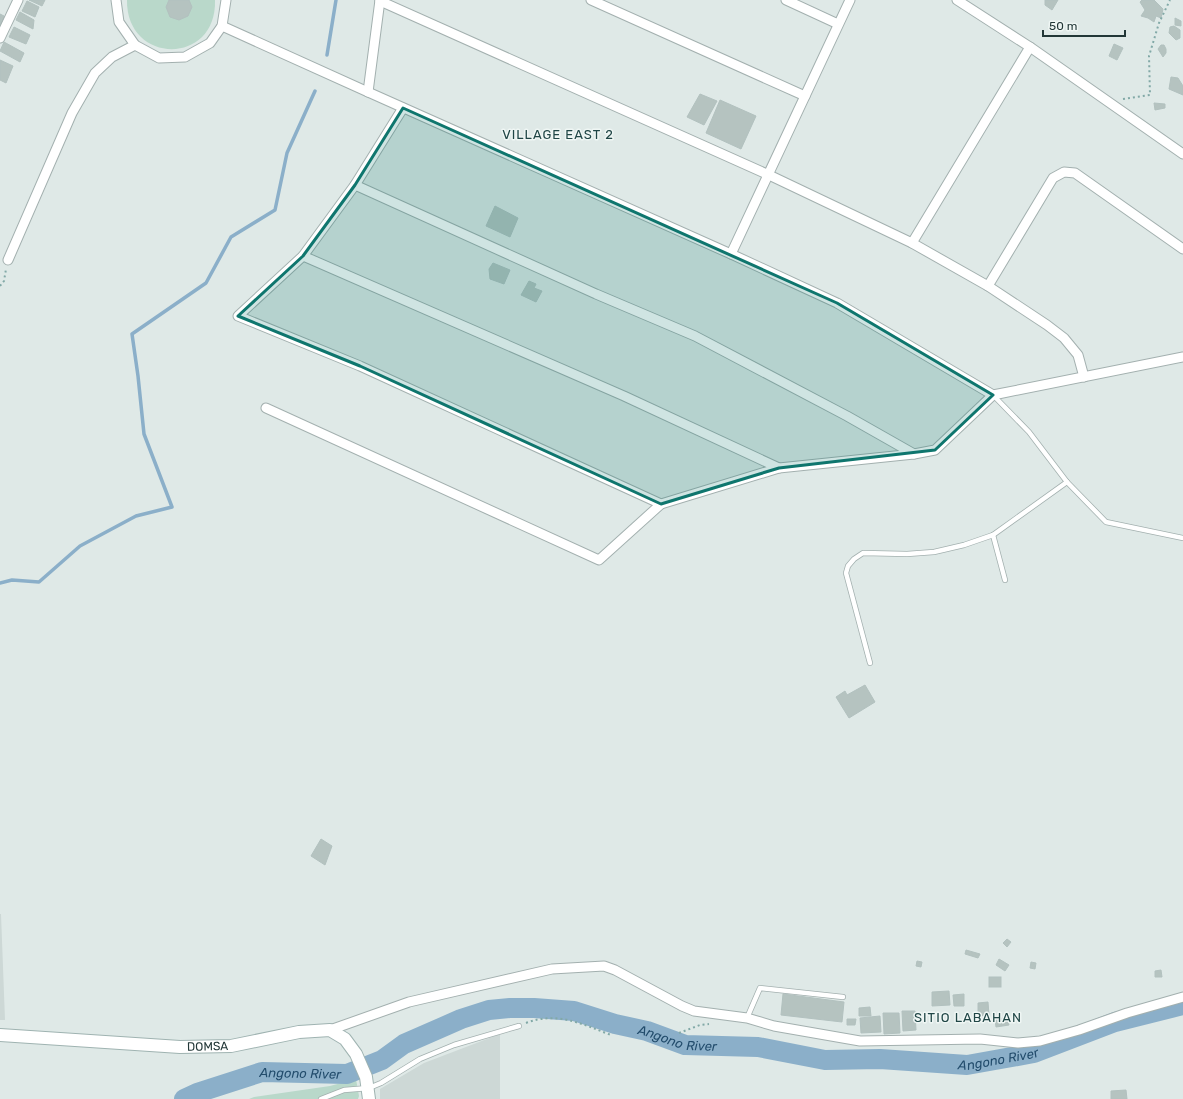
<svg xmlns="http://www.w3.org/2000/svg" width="1183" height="1099" font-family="Rubik,sans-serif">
  <rect width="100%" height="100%" fill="#dfe9e7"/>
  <g fill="#cdd8d6">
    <path d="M0 914H1L5 1020H0Z"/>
    <path d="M500 1034V1099H380V1089L424 1063Z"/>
  </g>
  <g fill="#b9d8ca">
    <path d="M127 0H215C217 66 126 65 127 0Z"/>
    <path d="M356 1079 359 1096 358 1099H249L254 1097 330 1086Z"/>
  </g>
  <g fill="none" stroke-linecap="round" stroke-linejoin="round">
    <g stroke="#8bafc9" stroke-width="3.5">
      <path d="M327 55 336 0"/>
      <path d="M0 583 12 580 39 582 80 546 136 516 172 507 144 434 138 376 132 334 206 283 231 237 275 210 287 153 315 91"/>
    </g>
    <path stroke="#8bafc9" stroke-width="20" id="s1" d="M184 1099 197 1093 262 1072 347 1074 382 1060 404 1044 461 1019 489 1010 510 1008H534L574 1011 615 1024 647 1031 685 1045 758 1047 825 1060 880 1059 967 1065 1034 1053 1115 1022 1183 1005"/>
  </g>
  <g fill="#b5c3c0" stroke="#b2c1bf">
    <path d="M29 0H45L42 6Z"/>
    <path d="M169 0H189L192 7 188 16 179 20 170 17 166 7Z"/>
    <path d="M1045 0H1058L1052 10 1045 5Z"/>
    <path d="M1142 0H1154L1163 9 1161 18 1156 16 1154 22 1148 18 1141 16 1145 10 1140 2Z"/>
    <path d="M27 1 39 7 35 17 22 11Z"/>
    <path d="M20 12 34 20 33 29 16 20Z"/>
    <path d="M0 14 4 16 0 26Z"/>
    <path d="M1175 18 1181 21V26L1175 25Z"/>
    <path d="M1174 26 1180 30V38L1176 40 1169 33 1170 27Z"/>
    <path d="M14 27 30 35 26 44 9 37Z"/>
    <path d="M4 42 24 53 20 62 0 51Z"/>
    <path d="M1114 44 1123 48 1117 60 1109 56Z"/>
    <path d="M1161 45H1164L1166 49V53L1163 57 1158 49Z"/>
    <path d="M0 60 13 66 6 83 0 80Z"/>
    <path d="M1171 77 1178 78 1183 86V95L1169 89Z"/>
    <path d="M700 94 717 101 704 125 687 117Z"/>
    <path d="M720 100 756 116 741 149 706 133Z"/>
    <path d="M1154 103 1165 104V108L1155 110Z"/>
    <path d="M495 206 518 218 510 237 486 226Z"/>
    <path d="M493 263 510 270 504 284 490 279 489 269Z"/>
    <path d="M529 281 536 284 534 288 542 291 536 302 521 295Z"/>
    <path d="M865 685 875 702 849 718 836 697 845 691 847 695Z"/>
    <path d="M321 839 332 846 325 865 311 856Z"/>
    <path d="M1007 939 1011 942 1007 947 1003 943Z"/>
    <path d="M966 950 980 954 978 958 965 954Z"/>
    <path d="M999 959 1009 965 1005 971 996 965Z"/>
    <path d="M917 961 922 962 921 967 916 966Z"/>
    <path d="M1031 962 1036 963 1035 969 1030 968Z"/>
    <path d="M1161 970 1162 977H1155V971Z"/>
    <rect x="989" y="977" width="12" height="10"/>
    <path d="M949 991 950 1005 932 1006V992Z"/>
    <path d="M783 994 844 1002 842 1022 781 1015Z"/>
    <path d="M964 994V1006H954L953 995Z"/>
    <path d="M988 1002 989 1015 978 1016V1003Z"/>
    <path d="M870 1007 871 1016H859V1008Z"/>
    <path d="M902 1011H915L916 1030 903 1031Z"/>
    <path d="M883 1013H899L900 1033 884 1034Z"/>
    <path d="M880 1016 881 1032 861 1033 860 1018Z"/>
    <path d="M1007 1017 1009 1025 996 1027 995 1020Z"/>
    <path d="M847 1019H856L855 1025H847Z"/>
    <path d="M1126 1090 1127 1099H1111V1091Z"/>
  </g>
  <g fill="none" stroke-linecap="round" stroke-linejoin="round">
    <defs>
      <g id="lane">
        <path d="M993 395 1029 432 1067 482 1106 522 1183 538"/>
        <path d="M993 535 1005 580"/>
        <path d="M870 663 846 573 848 566 854 559 863 553 907 554 934 552 964 545 993 535 1067 482"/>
        <path d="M747 1018 760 988 843 997"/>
        <path d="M321 1099 344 1090 369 1088 381 1083 420 1059 454 1045 519 1026"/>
      </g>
      <g id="street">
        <path d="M116 0 119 22 135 45 159 58 185 57 210 43 222 26 226 0"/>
        <path d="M591 0 805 96"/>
        <path d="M786 0 838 24"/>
        <path d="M957 0 1030 47 1183 154"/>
        <path d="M380 1 769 175 912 243 988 286 1047 325 1064 338 1078 355 1084 377"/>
        <path d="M222 26 368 92 731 254 837 303 993 395"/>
        <path d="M0 38 18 0"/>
        <path d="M368 92 380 0"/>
        <path d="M403 108 355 185 303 256 238 316 360 366 661 504"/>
        <path d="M355 185 596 294 695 336 847 416 914 454"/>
        <path d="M912 243 1030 47"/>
        <path d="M731 254 850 0"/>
        <path d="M303 256 624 396 779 468"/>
        <path d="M8 260 72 113 95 73 112 57 135 45"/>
        <path d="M988 286 1053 178 1064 172 1075 173 1183 249"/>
        <path d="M266 408 599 560 661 504 779 468 914 454 935 450 993 395 1183 357"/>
        <path d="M330 1030 409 1002 552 969 604 966 615 970 682 1006 694 1011 747 1018 774 1026 860 1041 980 1039 1018 1043 1040 1041 1079 1030 1127 1013 1183 997"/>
      </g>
      <g id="secondary">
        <path id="s2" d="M0 1035 180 1047 231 1046 299 1032 330 1030 345 1039 356 1054 366 1077 369 1099"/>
      </g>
    </defs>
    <use href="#lane" stroke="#a3b0af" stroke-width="6"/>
    <use href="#street" stroke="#a3b0af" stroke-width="11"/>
    <use href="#secondary" stroke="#9fb3b1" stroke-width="14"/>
    <g stroke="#82a9a7" stroke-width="2" stroke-dasharray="2 3" stroke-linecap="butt">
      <path d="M1123 99 1150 95 1149 56 1159 23 1170 0"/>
      <path d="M0 286 4 281 6 269"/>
      <path d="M526 1023C557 1011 582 1024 611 1035"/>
      <path d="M679 1033 700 1025 709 1024"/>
    </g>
    <use href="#lane" stroke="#fff" stroke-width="4.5"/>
    <use href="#street" stroke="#fff" stroke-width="9"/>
    <use href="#secondary" stroke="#fff" stroke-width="12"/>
  </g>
  <path fill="#0f766e" fill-opacity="0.2" stroke="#0f766e" stroke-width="3" stroke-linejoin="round" d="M403 108 837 303 993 395 935 450 779 468 661 504 360 366 238 316 303 256 355 185Z"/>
  <g text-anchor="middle" stroke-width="3" stroke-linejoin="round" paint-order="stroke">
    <g font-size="12" fill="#223737" stroke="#eff6f4">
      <text dy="4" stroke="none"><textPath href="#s2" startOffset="208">DOMSA</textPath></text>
    </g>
    <g font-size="13" letter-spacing="1" fill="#204646" stroke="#eff6f4">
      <text x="558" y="139">VILLAGE EAST 2</text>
      <text x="968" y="1022">SITIO LABAHAN</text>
    </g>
    <g font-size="13" font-style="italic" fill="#224c6c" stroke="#eff6f4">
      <text dy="5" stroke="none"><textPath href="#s1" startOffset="517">Angono River</textPath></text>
      <text dy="5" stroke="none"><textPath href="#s1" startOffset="841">Angono River</textPath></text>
      <text dy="5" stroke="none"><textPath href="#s1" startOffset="121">Angono River</textPath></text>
    </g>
  </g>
  <path d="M1043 30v6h82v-6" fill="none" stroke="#223737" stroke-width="2"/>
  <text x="1049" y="30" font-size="12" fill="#223737" stroke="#eff6f4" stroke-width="3" paint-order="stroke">50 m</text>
</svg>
